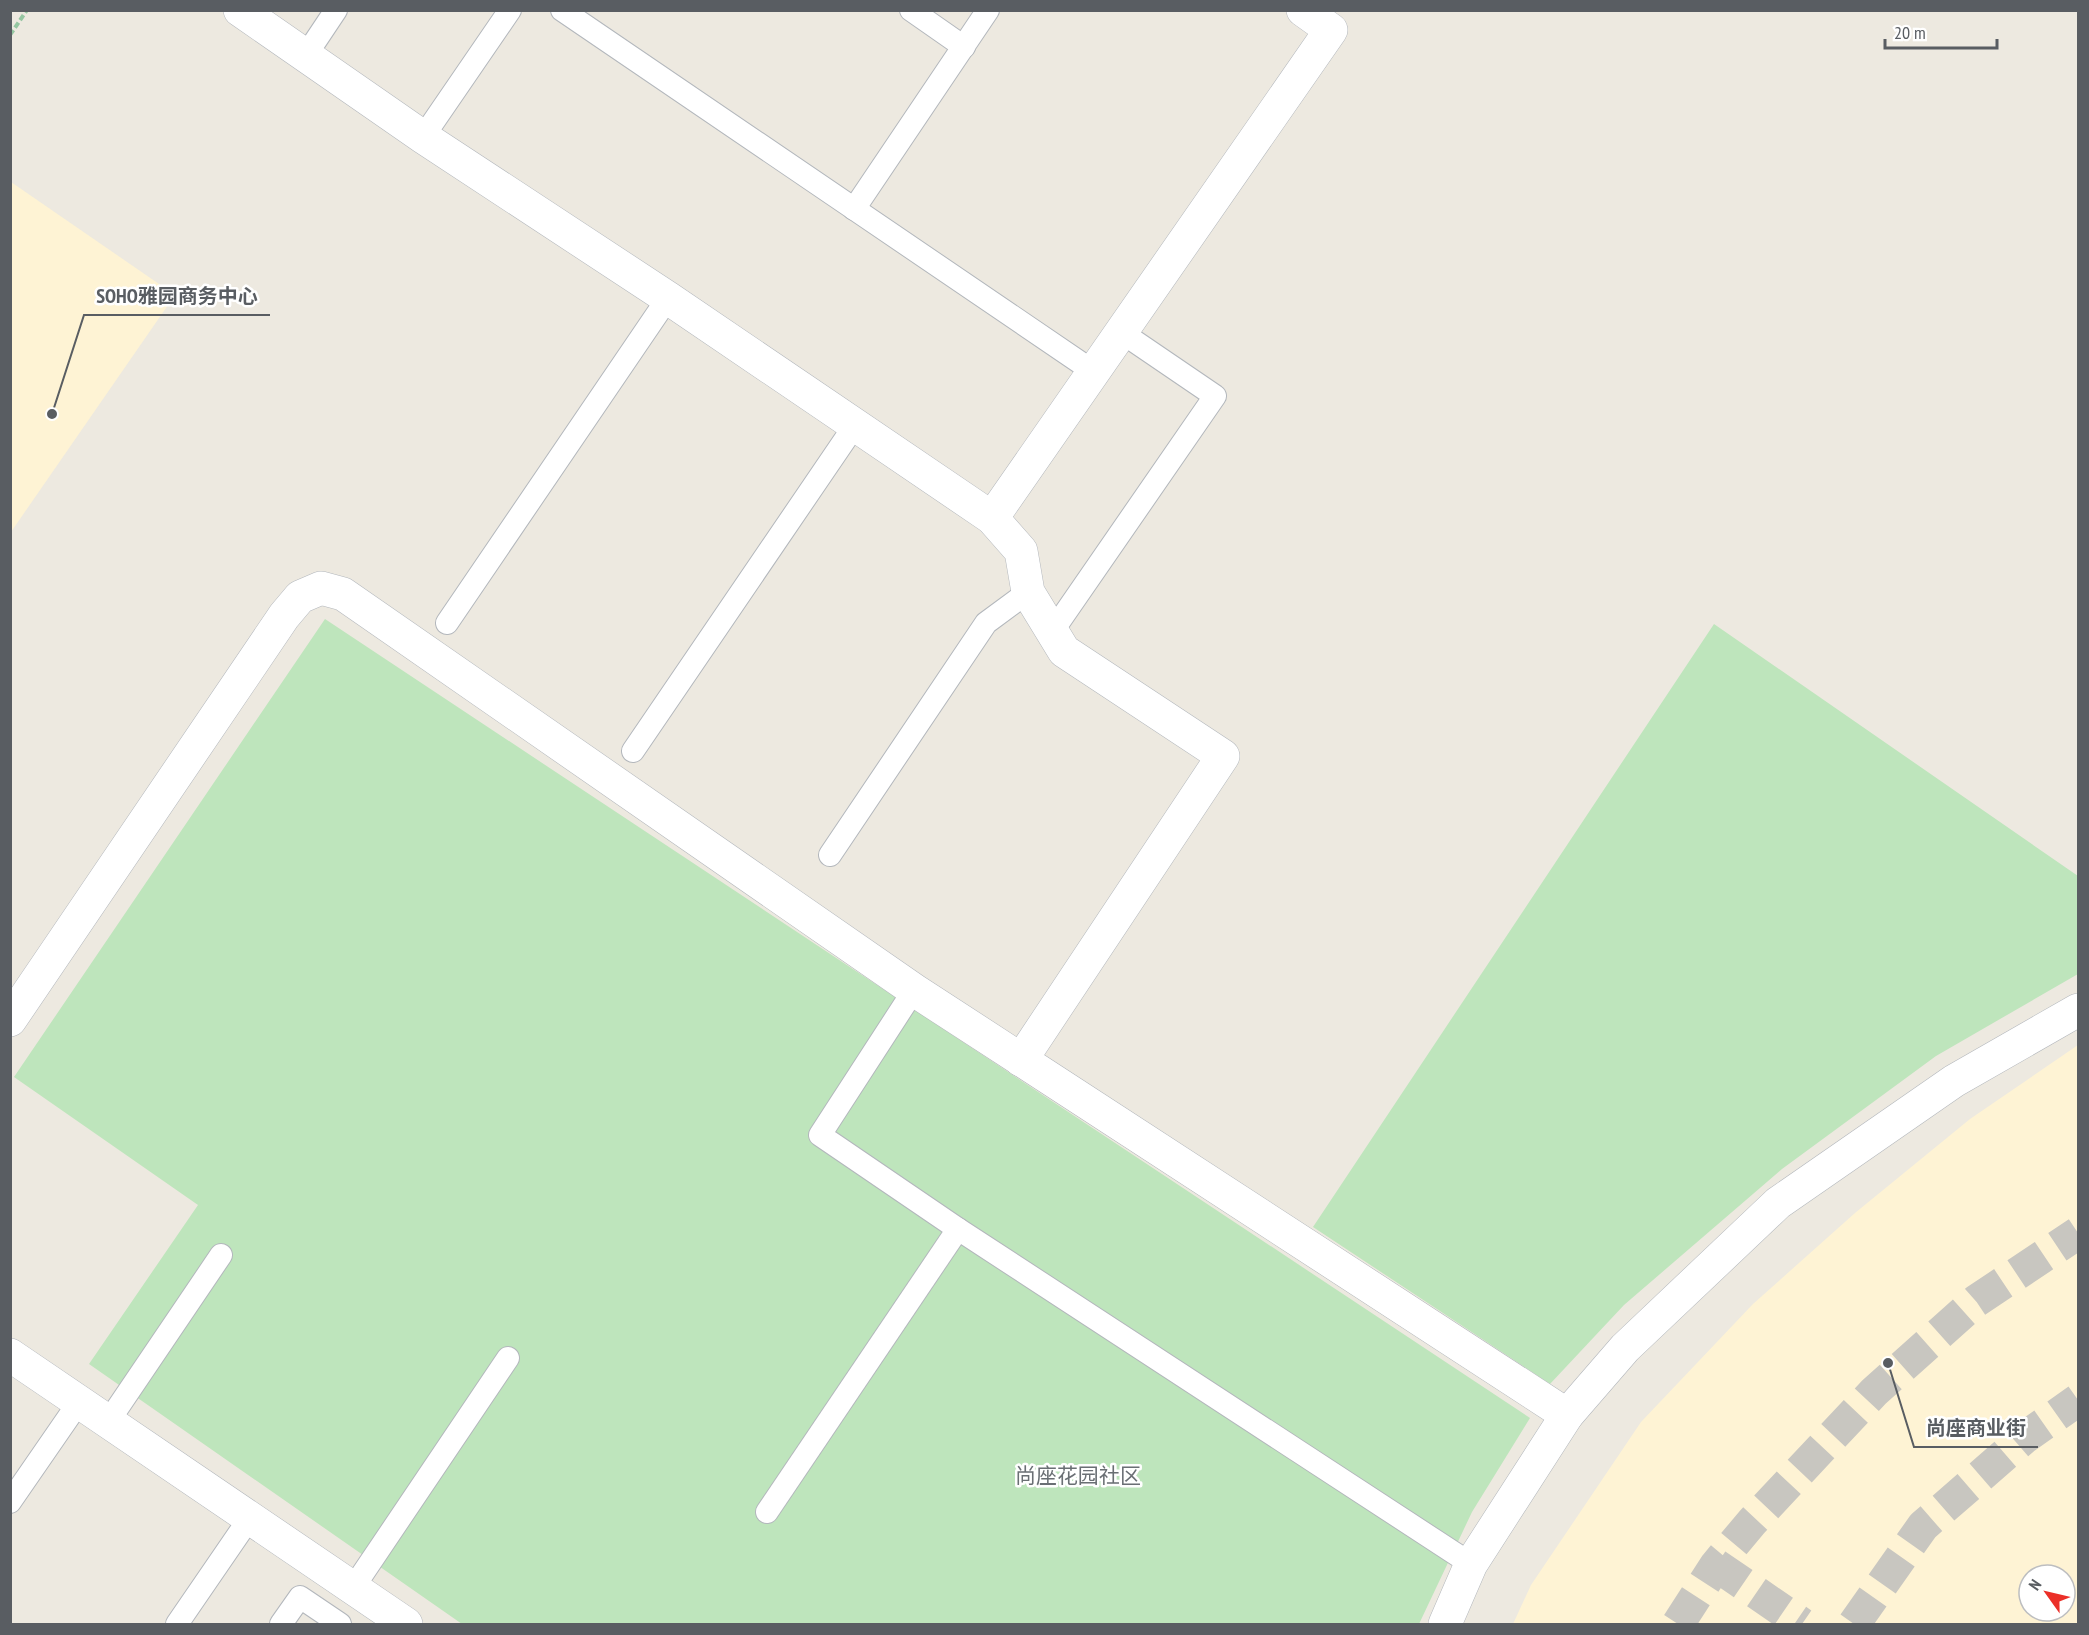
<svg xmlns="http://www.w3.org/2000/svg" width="2089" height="1635" font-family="'PT Sans Narrow','Noto Sans SC',sans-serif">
  <rect width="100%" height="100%" fill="#ede9e0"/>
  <g fill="#fef3d4" fill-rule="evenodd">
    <path d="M11 182 175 295 11 532Z"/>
    <path d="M2078 1045V1624H1513L1531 1585 1641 1422 1753 1304 1855 1213 1970 1119ZM2029 1575H2065V1611H2029Z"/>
  </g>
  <g fill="#bee5bc">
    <path d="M325 619 1530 1418 1472 1512 1419 1624H462L89 1364 198 1205 14 1077Z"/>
    <path d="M1714 624 2078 876V974L1936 1056 1782 1169 1624 1305 1550 1384 1313 1227Z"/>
  </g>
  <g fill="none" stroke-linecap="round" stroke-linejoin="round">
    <g stroke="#c8c6c0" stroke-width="33" stroke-dasharray="33 16" stroke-linecap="butt">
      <path d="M1716 1565 1802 1624"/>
      <path d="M1678 1624 1716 1565 1752 1522 1874 1392 1976 1301 2078 1233"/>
      <path d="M1854 1624 1923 1526 2024 1438 2078 1400"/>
    </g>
    <defs>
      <g id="service">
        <path d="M562 10 1094 372"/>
        <path d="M911 10 964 47"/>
        <path d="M306 55 336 10"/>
        <path d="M423 137 510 10"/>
        <path d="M854 209 988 10"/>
        <path d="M447 623 668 298"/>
        <path d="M1052 632 1215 396 1121 332"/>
        <path d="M633 751 855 425"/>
        <path d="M830 855 986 623 1028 592"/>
        <path d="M914 990 820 1135 958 1229 1471 1564"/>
        <path d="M108 1422 221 1255"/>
        <path d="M10 1502 79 1402"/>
        <path d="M767 1512 958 1229"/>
        <path d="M353 1588 508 1358"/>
        <path d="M177 1624 249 1519"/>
        <path d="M281 1624 300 1597 340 1624"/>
      </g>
      <g id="minor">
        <path d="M240 10 423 137 668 298 992 518 1021 551 1028 592 1064 651 1223 756 1021 1060"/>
        <path d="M992 518 1331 30 1303 10"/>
        <path d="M10 1020 284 616 300 597 321 588 343 594 914 990 1567 1415"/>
        <path d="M10 1355 406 1624"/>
        <path d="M1445 1624 1471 1564 1567 1415 1625 1348 1778 1203 1954 1081 2078 1010"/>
      </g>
    </defs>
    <use href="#service" stroke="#b3b7bc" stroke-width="24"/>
    <use href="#minor" stroke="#b3b7bc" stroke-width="34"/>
    <path stroke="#95c6a1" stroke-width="4" stroke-dasharray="6 3" stroke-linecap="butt" d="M10 35 27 10"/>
    <use href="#service" stroke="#fff" stroke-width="22"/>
    <use href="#minor" stroke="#fff" stroke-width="33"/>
  </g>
  <g text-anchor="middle" stroke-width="5" stroke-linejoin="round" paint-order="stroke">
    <g font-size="21" fill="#6a6f74" stroke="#fff">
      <text x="1078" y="1483">尚座花园社区</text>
    </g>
  </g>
  <path fill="none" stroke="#595d62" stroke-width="2" d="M52 414L84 315H270M1888 1363L1914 1447H2038"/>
  <g fill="#595d62" stroke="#fff" stroke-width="2">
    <circle cx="52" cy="414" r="6"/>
    <circle cx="1888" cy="1363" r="6"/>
  </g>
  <g font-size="20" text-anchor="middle" font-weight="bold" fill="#595d62" stroke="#fff" stroke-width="5" stroke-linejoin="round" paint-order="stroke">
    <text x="177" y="303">SOHO雅园商务中心</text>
    <text x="1976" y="1435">尚座商业街</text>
  </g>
  <rect width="2089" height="1635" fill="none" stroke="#595d62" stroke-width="24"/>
  <g transform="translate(2047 1593) rotate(304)"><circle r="28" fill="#ffffff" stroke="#bdbec0" stroke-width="1.5"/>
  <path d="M0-4.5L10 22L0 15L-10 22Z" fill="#eb2f28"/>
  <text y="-9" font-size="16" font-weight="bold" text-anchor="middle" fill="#595d62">N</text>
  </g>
  <path d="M1885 39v9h112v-9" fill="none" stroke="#595d62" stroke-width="3"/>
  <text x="1894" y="39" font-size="18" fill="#595d62" stroke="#ffffff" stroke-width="4.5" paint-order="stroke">20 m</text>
</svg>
